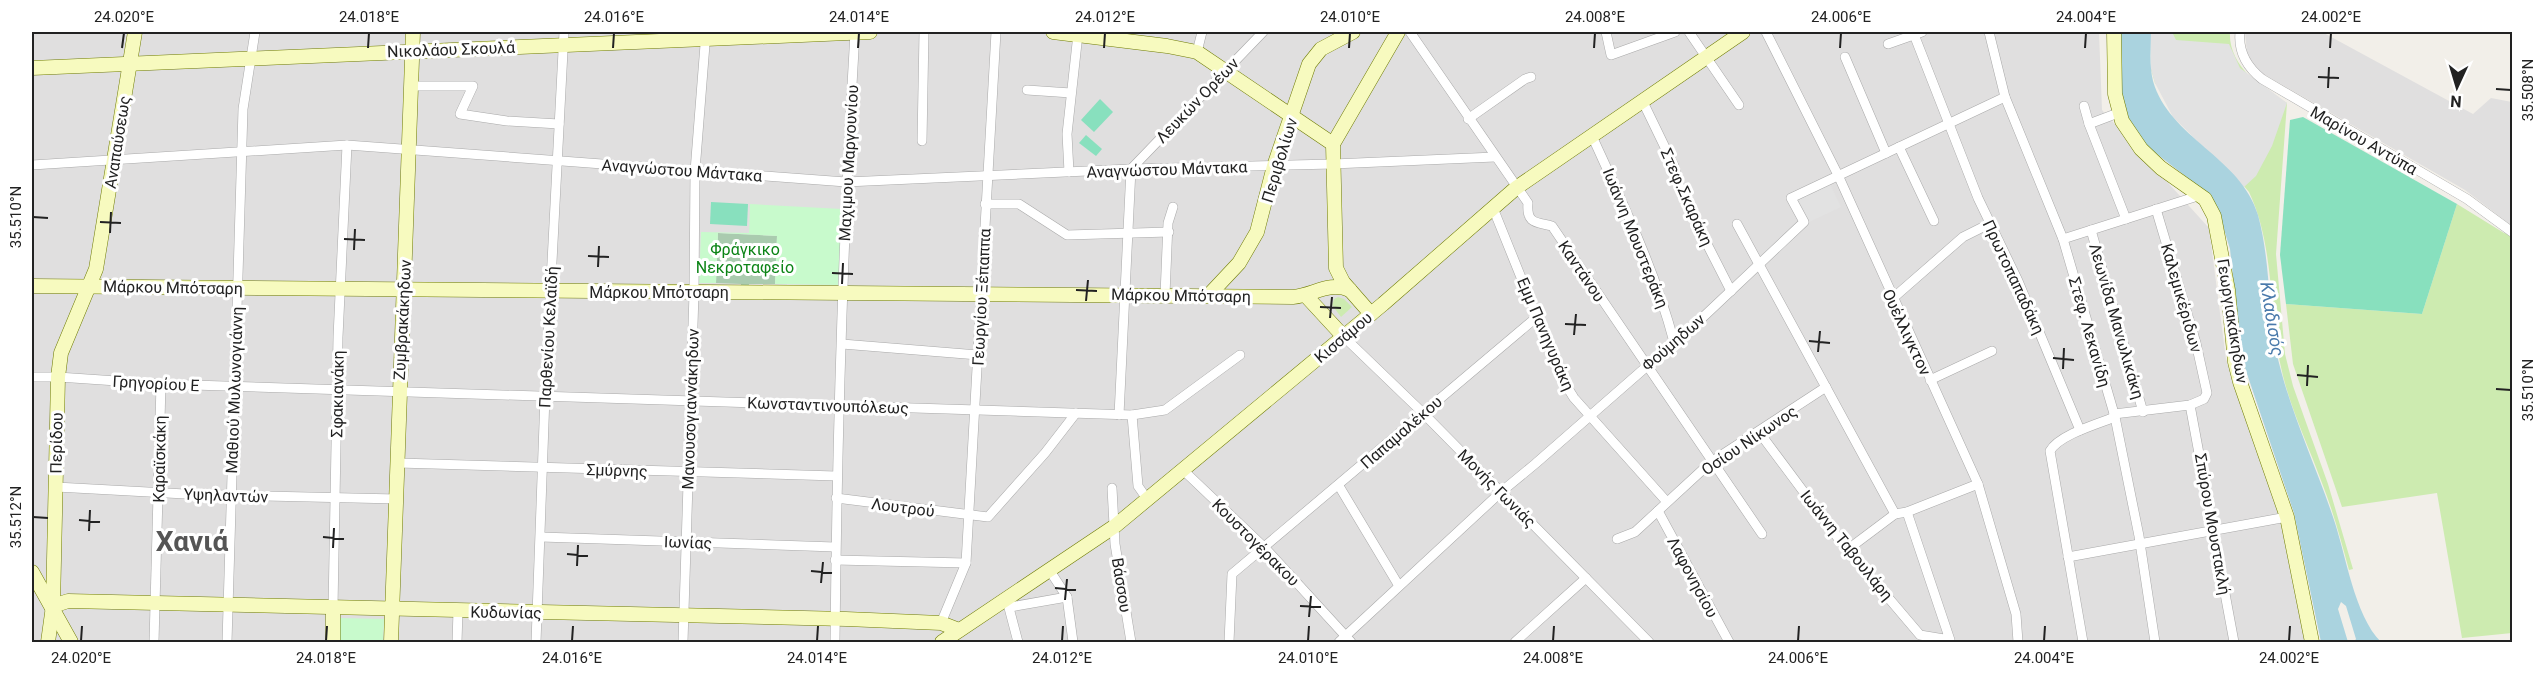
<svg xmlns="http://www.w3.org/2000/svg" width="2544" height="674" font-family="Roboto,sans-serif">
  <rect width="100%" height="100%" fill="#f2efe9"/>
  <g fill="#e0dfdf">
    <path d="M32 32H2099L2102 110 2209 228 2226 359 2278 513 2306 606 2312 642H32Z"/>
    <path d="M2245 32H2322L2473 114 2491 98 2512 102V226L2465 190 2265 75 2256 68 2247 53Z"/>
  </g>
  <g fill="#cdebb0">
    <path d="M2152 32H2230C2228 64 2260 89 2287 103L2276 254 2285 354 2293 386 2328 484 2353 569 2349 570C2341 540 2333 511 2322 483 2309 447 2292 412 2283 376 2268 316 2276 249 2249 192L2155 83 2151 69Z"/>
    <path d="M2457 204 2504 233 2512 235V633L2462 638 2437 493 2342 507 2293 364 2286 304 2422 314Z"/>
    <path d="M1338 297 1344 299 1352 307 1341 317 1332 305 1334 299Z"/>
  </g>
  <path fill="#aacbaf" d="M718 233 777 236 775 284H749V288H741V284L716 283Z"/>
  <g fill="#c8facc">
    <path d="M750 204 842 209 840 285 775 284 777 236 718 233 716 283H699L701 232 749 233Z"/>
    <path d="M340 618 384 619 383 642H340Z"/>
  </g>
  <g fill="#88e0be">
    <path d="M1100 99 1113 112 1094 132 1081 120Z"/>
    <path d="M2303 117 2457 204 2422 314 2286 304 2280 255 2290 120Z"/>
    <path d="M1086 135 1102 149 1096 156 1079 143Z"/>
    <path d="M711 202 748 204 747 226 710 224Z"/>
  </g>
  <g fill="#e2e2e2">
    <path d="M2151 32H2172L2176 40 2229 44 2240 68 2287 103 2272 146 2256 176 2244 187 2173 117 2155 83 2151 69Z"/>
    <path d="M1830 184 1841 207 1809 222 1798 199Z"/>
  </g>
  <path fill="#aad3df" d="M2117 32H2151C2151 48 2149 65 2153 81 2169 138 2241 157 2258 215 2270 259 2268 305 2276 350 2288 407 2314 461 2333 517 2346 554 2354 615 2381 642H2354L2356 639 2346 606 2341 602 2338 609 2348 642H2321L2294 513 2242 359 2230 249 2219 213 2202 189 2144 144 2135 132 2119 97Z"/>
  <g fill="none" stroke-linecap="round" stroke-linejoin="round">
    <defs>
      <g id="street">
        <path d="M1410 32 1528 203C1526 225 1538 222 1552 226L1762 534"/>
        <path d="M1606 32 1611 55 1675 32"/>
        <path d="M1689 32 1739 105"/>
        <path d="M1766 32 1838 175 1978 484 2016 614 2018 642"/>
        <path d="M1913 32 1978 198 2018 281 2080 430"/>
        <path d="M1989 32 2005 97 2063 239 2115 417 2139 536 2155 642"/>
        <path d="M2240 32C2238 52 2247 67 2262 79L2467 199 2512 232"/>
        <path d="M1888 44 1922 32"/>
        <path d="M1197 52 1202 32"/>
        <path d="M1845 57 1886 153"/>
        <path d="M412 86H473L460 114 507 121 559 124"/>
        <path d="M1027 90 1071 93"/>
        <path d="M1643 102 1674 166 1682 195 1731 291"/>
        <path d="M2084 106 2089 124"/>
        <path d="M2118 113 2089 124 2126 219"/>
        <path d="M1468 119 1525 79 1531 77"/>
        <path d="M1592 136C1623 204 1655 270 1674 342"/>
        <path d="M922 141 924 32"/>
        <path d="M1899 147 1934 221"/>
        <path d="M32 165 347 145 846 182 1131 169 1333 164 1495 157"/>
        <path d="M1131 169 1263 32"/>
        <path d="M1069 172 1067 134 1078 34"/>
        <path d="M985 204H1019L1067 235 1169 232"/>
        <path d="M1493 208 1562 379 1574 398 1667 502"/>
        <path d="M1737 224 1895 514"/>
        <path d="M2091 230 2143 412"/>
        <path d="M2063 239 2201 195"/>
        <path d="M1165 295 1168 223 1173 207"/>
        <path d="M1892 299 1963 237 1989 224"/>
        <path d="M1343 336 1423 413 1649 642"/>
        <path d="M842 344 978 355"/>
        <path d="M32 377H58L161 384 1132 415 1165 410 1240 355"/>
        <path d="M1930 380 1992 351"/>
        <path d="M2190 405 2234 642"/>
        <path d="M2114 414 2190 405 2204 399 2207 393 2196 343 2156 209"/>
        <path d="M1119 415 1131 169"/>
        <path d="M1132 415 1138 486 1147 499"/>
        <path d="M1759 432 1841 542 1920 635 1950 640 1907 512"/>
        <path d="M398 463 836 476"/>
        <path d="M1183 470 1265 548 1351 642"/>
        <path d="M1339 486 1399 586"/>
        <path d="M56 487 185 494 397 499"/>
        <path d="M1112 488 1115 544 1131 642"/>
        <path d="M836 498 988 517 1045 453 1076 413"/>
        <path d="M1658 511 1729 642"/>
        <path d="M541 537 835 547"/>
        <path d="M1617 539 1635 532 1711 462 1826 387"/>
        <path d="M1847 550 1895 514 1907 512 1978 484"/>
        <path d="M2068 557 2287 517"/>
        <path d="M835 560 966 563"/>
        <path d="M1050 571 1067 597 1073 642"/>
        <path d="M1008 604 1018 642"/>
        <path d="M1010 607 1067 597"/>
        <path d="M333 608 338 337 347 145"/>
        <path d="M941 623 966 563 996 32"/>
        <path d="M154 642 161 384"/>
        <path d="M227 642 243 109 255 32"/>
        <path d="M457 642 458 611"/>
        <path d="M536 642 545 396 564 32"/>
        <path d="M683 642 694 293 695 171 706 32"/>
        <path d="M835 642C837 439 843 235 855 32"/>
        <path d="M1229 642 1232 574 1538 316"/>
        <path d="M1339 642 1501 492 1535 464 1701 319 1804 222 1791 198 2005 97"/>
        <path d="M1515 642 1586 578"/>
        <path d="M2083 642 2050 451C2059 435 2097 424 2115 417"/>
      </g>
      <g id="secondary">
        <path d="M1053 32 1167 46 1197 52 1333 144"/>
        <path d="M2114 32 2115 94 2122 121 2141 149 2161 168 2205 199 2214 216 2228 290 2235 362 2240 382 2287 517 2312 642"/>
        <path d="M32 68 870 32"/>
        <path d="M32 286 1293 297C1314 295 1329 281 1350 290"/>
        <path d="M1209 295 1239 263 1257 232 1274 166 1309 64 1321 49 1353 32"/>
        <path d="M1308 298 1343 336"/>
        <path d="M1371 314 1343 282 1336 268 1333 144 1398 32"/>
        <path d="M32 572 71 642"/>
        <path d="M53 606 68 601 846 619 941 623 959 630"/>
        <path d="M333 608V642"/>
        <path d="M48 642 53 606 58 377 61 353 96 269 135 32"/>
        <path d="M391 642 413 32"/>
        <path d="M942 642 1115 526 1383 304 1516 188 1743 32"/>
      </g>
    </defs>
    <use href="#street" stroke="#a9a9a9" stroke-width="10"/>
    <use href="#secondary" stroke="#707d05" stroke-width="15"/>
    <use href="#street" stroke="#fff" stroke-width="9"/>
    <use href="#secondary" stroke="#f7fabf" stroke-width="14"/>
  </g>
  <path fill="none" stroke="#222" stroke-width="2" d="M122 48 124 33M368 48 369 33M613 48 614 33M858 48 859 33M1104 48 1105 33M1349 48 1350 33M1594 48 1595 33M1840 48 1841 33M2085 48 2086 33M2330 48 2331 33M2318 77 2339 78M2328 88 2329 67M2496 89 2511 90M33 217 48 218M100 222 121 223M110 233 111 212M344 239 365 240M354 250 355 229M588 256 609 257M598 267 599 246M832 273 853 274M842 284 843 263M1076 290 1097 291M1086 301 1088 280M1320 307 1341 308M1330 318 1332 297M1565 324 1586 325M1574 335 1576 314M1809 341 1830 343M1818 352 1820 331M2053 358 2074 360M2063 369 2064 348M2297 375 2318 377M2307 386 2308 365M2496 389 2511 390M33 517 48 518M79 520 100 522M89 531 90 510M323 537 344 539M333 548 334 528M567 554 588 556M577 566 578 545M811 571 832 573M821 583 823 562M1055 588 1076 590M1065 600 1067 579M1300 606 1321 607M1309 617 1311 596M81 641 82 626M326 641 327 626M572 641 573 626M817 641 818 626M1062 641 1063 626M1308 641 1309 626M1553 641 1554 626M1798 641 1799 626M2044 641 2045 626M2289 641 2290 626"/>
  <g text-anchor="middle" stroke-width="6" stroke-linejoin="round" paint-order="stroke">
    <g font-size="16" fill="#222" stroke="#fff">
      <text transform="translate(451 49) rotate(-2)" y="6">Νικολάου Σκουλά</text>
      <text transform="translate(1197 100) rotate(-46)" y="6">Λευκών Ορέων</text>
      <text transform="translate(2364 140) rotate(30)" y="6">Μαρίνου Αντύπα</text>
      <text transform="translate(117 142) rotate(-81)" y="6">Αναπαύσεως</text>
      <text transform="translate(1279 160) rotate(-73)" y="6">Περιβολίων</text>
      <text transform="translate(848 163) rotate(-87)" y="6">Μαχιμου Mαργουνίου</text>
      <text transform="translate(1167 169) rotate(-2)" y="6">Αναγνώστου Μάντακα</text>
      <text transform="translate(682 170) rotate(4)" y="6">Αναγνώστου Μάντακα</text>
      <text transform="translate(1687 197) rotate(66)" y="6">Στεφ.Σκαράκη</text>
      <text transform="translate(1636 238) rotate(68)" y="6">Ιωάννη Μουστεράκη</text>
      <text transform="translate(1582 271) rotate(56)" y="6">Καντάνου</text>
      <text transform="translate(2014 277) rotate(65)" y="6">Πρωτοπαπαδάκη</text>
      <text transform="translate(173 287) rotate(1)" y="6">Μάρκου Μπότσαρη</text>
      <text x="659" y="298">Μάρκου Μπότσαρη</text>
      <text transform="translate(1181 295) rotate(1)" y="6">Μάρκου Μπότσαρη</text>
      <text transform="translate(981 297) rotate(-87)" y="6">Γεωργίου Ξέπαππα</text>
      <text transform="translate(2182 298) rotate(74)" y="6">Καλεμικέριδων</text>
      <text transform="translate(402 320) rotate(-87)" y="6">Ζυμβρακάκηδων</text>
      <text transform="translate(2117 321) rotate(74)" y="6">Λεωνίδα Μανωλικάκη</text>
      <text transform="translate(2233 321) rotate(81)" y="6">Γεωργιακάκηδων</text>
      <text transform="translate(1907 332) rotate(65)" y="6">Ουέλλιγκτον</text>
      <text transform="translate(2090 332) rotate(74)" y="6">Στεφ. Λεκανίδη</text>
      <text transform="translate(1546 334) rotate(67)" y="6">Εμμ Πανηγυράκη</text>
      <text transform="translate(548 337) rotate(-87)" y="6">Παρθενίου Κελαϊδή</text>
      <text transform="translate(1343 337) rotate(-40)" y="6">Κισσάμου</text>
      <text transform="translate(1673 342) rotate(-41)" y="6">Φούμηδων</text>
      <text transform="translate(156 383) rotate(3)" y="6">Γρηγορίου Ε</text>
      <text transform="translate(234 390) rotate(-88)" y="6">Μαθιού Μυλωνογιάννη</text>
      <text transform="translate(337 394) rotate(-89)" y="6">Σφακιανάκη</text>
      <text transform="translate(828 405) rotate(2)" y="6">Κωνσταντινουπόλεως</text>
      <text transform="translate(690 409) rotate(-88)" y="6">Μανουσογιαννάκηδων</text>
      <text transform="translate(1401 432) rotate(-41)" y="6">Παπαμαλέκου</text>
      <text transform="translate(1749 440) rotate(-34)" y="6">Οσίου Νίκωνος</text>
      <text transform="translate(56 443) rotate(-89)" y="6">Περίδου</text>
      <text transform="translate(159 459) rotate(-89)" y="6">Καραϊσκάκη</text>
      <text transform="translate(617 470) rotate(2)" y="6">Σμύρνης</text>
      <text transform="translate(1497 488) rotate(45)" y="6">Μονής Γωνιάς</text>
      <text transform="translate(226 495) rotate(2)" y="6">Υψηλαντών</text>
      <text transform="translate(903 507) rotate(7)" y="6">Λουτρού</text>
      <text transform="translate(2213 524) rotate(80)" y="6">Σπύρου Μουστακλή</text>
      <text transform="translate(688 542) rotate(2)" y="6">Ιωνίας</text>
      <text transform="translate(1256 542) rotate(45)" y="6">Κουστογέρακου</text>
      <text transform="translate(1847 545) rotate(51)" y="6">Ιωάννη Ταβουλάρη</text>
      <text transform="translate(1693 577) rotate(62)" y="6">Λαφονησίου</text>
      <text transform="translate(1122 585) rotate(81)" y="6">Βάσσου</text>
      <text transform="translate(506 612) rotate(1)" y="6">Κυδωνίας</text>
    </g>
    <g font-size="16" fill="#0c8416" stroke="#fff">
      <text x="745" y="255">Φράγκικο<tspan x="745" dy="18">Νεκροταφείο</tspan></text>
    </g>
    <g font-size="18" font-style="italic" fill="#4a7aab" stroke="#fff">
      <text transform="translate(2272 319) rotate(81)" y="6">Κλαδισός</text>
    </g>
    <g font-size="28" font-weight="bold" fill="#555" stroke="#fff">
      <text x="192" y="551">Χανιά</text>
    </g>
  </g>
  <rect width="2544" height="674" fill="none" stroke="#ffffff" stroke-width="66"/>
  <g transform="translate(2457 87) rotate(184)" stroke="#ffffff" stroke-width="4.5" paint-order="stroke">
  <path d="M0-4.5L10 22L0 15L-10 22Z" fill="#222222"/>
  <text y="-9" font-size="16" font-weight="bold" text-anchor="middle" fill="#222222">N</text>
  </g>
  <rect x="33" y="33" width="2478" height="608" fill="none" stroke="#222" stroke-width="2"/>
  <g font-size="15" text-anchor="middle" fill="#222">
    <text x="124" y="22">24.020°E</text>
    <text x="369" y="22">24.018°E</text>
    <text x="614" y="22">24.016°E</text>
    <text x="859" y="22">24.014°E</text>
    <text x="1105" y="22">24.012°E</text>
    <text x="1350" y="22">24.010°E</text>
    <text x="1595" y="22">24.008°E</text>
    <text x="1841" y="22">24.006°E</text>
    <text x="2086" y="22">24.004°E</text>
    <text x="2331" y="22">24.002°E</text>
    <text transform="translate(2528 90) rotate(-90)" y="5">35.508°N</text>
    <text transform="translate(16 217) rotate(-90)" y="5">35.510°N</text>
    <text transform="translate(2528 390) rotate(-90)" y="5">35.510°N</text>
    <text transform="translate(16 517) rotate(-90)" y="5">35.512°N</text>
    <text x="81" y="663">24.020°E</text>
    <text x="326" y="663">24.018°E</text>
    <text x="572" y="663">24.016°E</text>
    <text x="817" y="663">24.014°E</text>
    <text x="1062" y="663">24.012°E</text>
    <text x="1308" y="663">24.010°E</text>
    <text x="1553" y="663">24.008°E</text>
    <text x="1798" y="663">24.006°E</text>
    <text x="2044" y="663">24.004°E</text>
    <text x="2289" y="663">24.002°E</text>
  </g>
</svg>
